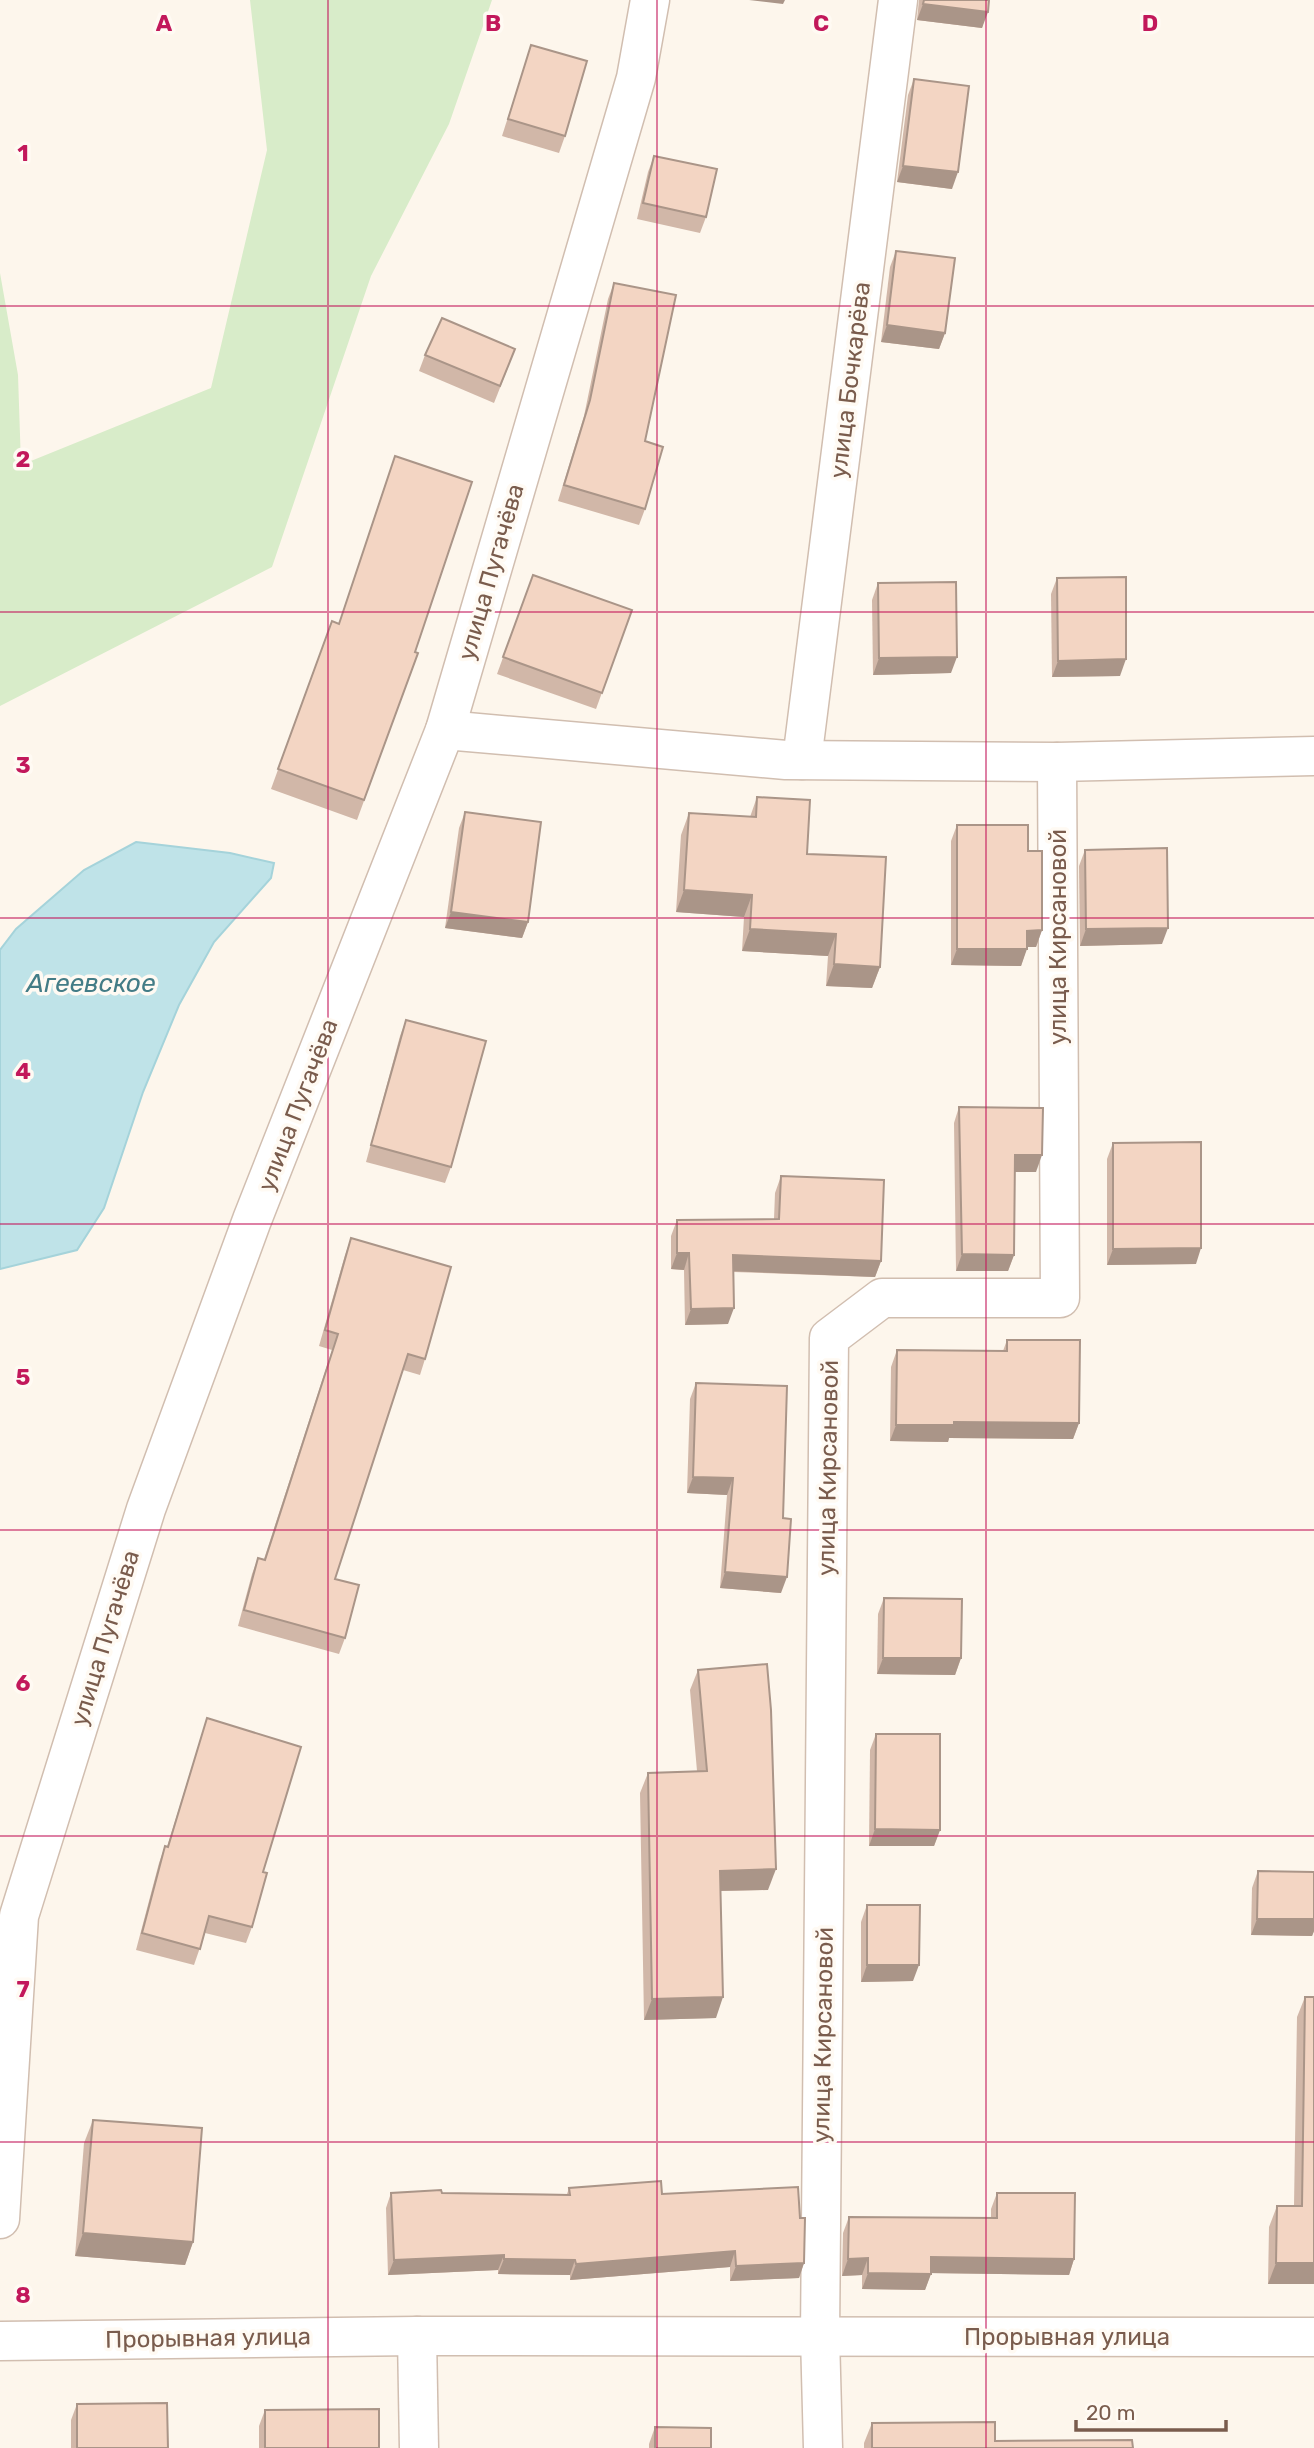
<svg xmlns="http://www.w3.org/2000/svg" width="1314" height="2448" font-family="Rubik,sans-serif">
  <rect width="100%" height="100%" fill="#fdf6ec"/>
  <path fill="#d8ecc9" d="M250 0H492L449 124 371 276 272 567 0 706V273L18 375 21 465 211 388 267 150Z"/>
  <path fill="#bfe3e8" stroke="#a5d3da" stroke-width="2" d="M136 842 230 853 274 863 271 878 214 942 179 1005 143 1092 104 1208 77 1250 0 1269V950L16 929 84 870Z"/>
  <g fill="none" stroke-linecap="round" stroke-linejoin="round">
    <defs>
      <g id="minor">
        <path d="M445 730 786 760 1057 762 1314 756"/>
        <path d="M802 760 898 0"/>
        <path d="M0 2219 19 1916 146 1509 252 1220 445 730 636 78 650 0"/>
        <path d="M417 2336 419 2448"/>
        <path d="M0 2341 417 2336 1314 2337"/>
        <path d="M823 2448 820 2336 829 1338 882 1298H1060L1057 762"/>
      </g>
    </defs>
    <use href="#minor" stroke="#d1beb0" stroke-width="41"/>
    <use href="#minor" stroke="#fff" stroke-width="38"/>
  </g>
  <g fill="#d1b7a8">
    <path d="M919 0H989L982 28 917 20Z"/>
    <path d="M531 45 565 136 559 153 502 136Z"/>
    <path d="M914 79 952 189 897 182 908 95Z"/>
    <path d="M654 156 706 217 700 233 637 219 648 172Z"/>
    <path d="M896 251 945 333 939 349 881 342 890 267Z"/>
    <path d="M614 283 645 441V509L639 525 558 501 584 416 608 299Z"/>
    <path d="M425 355 509 365 494 403 419 371Z"/>
    <path d="M395 456 415 652 418 653 357 820 271 789 332 621 339 624Z"/>
    <path d="M533 575 632 610 596 709 497 674Z"/>
    <path d="M1057 578 1120 676 1052 677 1051 594Z"/>
    <path d="M878 583 951 673 873 675 872 600Z"/>
    <path d="M757 797 807 854 880 967 872 988 826 986 828 956 742 951 744 917 676 912 681 835 689 813 750 817Z"/>
    <path d="M465 812 528 922 522 938 445 928 459 828Z"/>
    <path d="M957 825 1028 851 1042 930 1036 947H1027L1021 966 951 965V841Z"/>
    <path d="M1085 850 1162 944 1080 946 1079 866Z"/>
    <path d="M406 1020 451 1167 445 1183 366 1162 400 1036Z"/>
    <path d="M959 1107 1036 1172H1014V1255L1008 1271H956L954 1123Z"/>
    <path d="M1113 1143 1196 1264 1107 1265V1159Z"/>
    <path d="M781 1176 881 1261 875 1277 733 1272 728 1324 685 1325 684 1270 671 1269V1236L677 1220 774 1219 775 1193Z"/>
    <path d="M351 1238 425 1359 420 1375 403 1370 335 1579 345 1638 339 1654 238 1626 252 1574 258 1558 264 1559 332 1350 319 1346 345 1255Z"/>
    <path d="M1007 1340 1079 1423 1073 1439 949 1438 948 1442 890 1441 891 1367 897 1350 1003 1351Z"/>
    <path d="M696 1383 783 1518 781 1593 720 1588 727 1495 687 1493 690 1399Z"/>
    <path d="M884 1598 961 1658 955 1675 877 1674 878 1614Z"/>
    <path d="M698 1670 768 1890 721 1891 716 2018 644 2020 640 1793 648 1773 697 1771 690 1690Z"/>
    <path d="M207 1718 263 1872 252 1927 246 1943 205 1933 194 1965 136 1950 159 1863 165 1846 167 1847Z"/>
    <path d="M876 1734 940 1830 934 1846H869L870 1750Z"/>
    <path d="M1258 1871 1314 1872V1931L1312 1936 1251 1935 1252 1888Z"/>
    <path d="M867 1905 913 1981 861 1982V1922Z"/>
    <path d="M1305 1997 1314 2284H1268L1269 2227 1277 2206H1294L1297 2017Z"/>
    <path d="M93 2120 193 2242 185 2265 75 2256 84 2143Z"/>
    <path d="M569 2188 662 2194 800 2218 804 2263 799 2278 730 2281V2267L570 2280V2275L498 2274V2270L388 2275 386 2208 391 2193H442L567 2194Z"/>
    <path d="M997 2193 1074 2259 1069 2275 931 2273 925 2290 862 2289V2275L842 2276 843 2233 849 2217 991 2218V2209Z"/>
    <path d="M77 2404 168 2448H71V2420Z"/>
    <path d="M265 2410 379 2448H259V2426Z"/>
    <path d="M872 2423 995 2441 1133 2448H864V2443Z"/>
    <path d="M655 2427 711 2448H649V2444Z"/>
  </g>
  <g fill="#aa9588">
    <path d="M749 0H785L783 4Z"/>
    <path d="M923 4 988 12 982 28 917 20Z"/>
    <path d="M903 166 958 172 952 189 897 182Z"/>
    <path d="M887 325 945 333 939 349 881 342Z"/>
    <path d="M957 657 951 673 873 675 879 658Z"/>
    <path d="M1126 659 1120 676 1052 677 1058 661Z"/>
    <path d="M684 890 752 895 744 917 676 912Z"/>
    <path d="M451 912 528 922 522 938 445 928Z"/>
    <path d="M1168 928 1162 944 1080 946 1086 929Z"/>
    <path d="M750 929 836 934 828 956 742 951Z"/>
    <path d="M1042 930 1036 947H1021L1027 931Z"/>
    <path d="M957 949H1027L1021 966 951 965Z"/>
    <path d="M834 964 880 967 872 988 826 986Z"/>
    <path d="M1015 1155H1042L1036 1172H1009Z"/>
    <path d="M1201 1248 1196 1264 1107 1265 1113 1249Z"/>
    <path d="M677 1253H689L684 1270 671 1269Z"/>
    <path d="M962 1254 1014 1255 1008 1271H956Z"/>
    <path d="M733 1255 881 1261 875 1277 727 1271Z"/>
    <path d="M734 1308 728 1324 685 1325 691 1309Z"/>
    <path d="M954 1422 1079 1423 1073 1439 949 1438 948 1442 890 1441 896 1425Z"/>
    <path d="M693 1477 733 1478 727 1495 687 1493Z"/>
    <path d="M725 1572 787 1577 781 1593 720 1588Z"/>
    <path d="M883 1658H961L955 1675 877 1674Z"/>
    <path d="M875 1829 940 1830 934 1846H869Z"/>
    <path d="M776 1869 768 1890 713 1891 720 1871Z"/>
    <path d="M1257 1919H1314V1931L1312 1936 1251 1935Z"/>
    <path d="M867 1965H919L913 1981 861 1982Z"/>
    <path d="M723 1997 716 2018 644 2020 652 1999Z"/>
    <path d="M83 2233 193 2242 185 2265 75 2256Z"/>
    <path d="M735 2251 730 2267 570 2280 576 2264Z"/>
    <path d="M504 2255 498 2270 388 2275 394 2260Z"/>
    <path d="M931 2257 1074 2259 1069 2275 926 2273Z"/>
    <path d="M868 2258 862 2275 842 2276 848 2259Z"/>
    <path d="M504 2259 575 2260 570 2275 498 2274Z"/>
    <path d="M804 2263 799 2278 730 2281 736 2266Z"/>
    <path d="M1276 2263H1314V2284H1268Z"/>
    <path d="M868 2273 931 2274 925 2290 862 2289Z"/>
  </g>
  <g fill="#f3d5c3" stroke="#aa9588" stroke-width="2">
    <path d="M924 0H989L988 12 923 4Z"/>
    <path d="M531 45 587 61 565 136 508 119Z"/>
    <path d="M914 79 969 86 958 172 903 166Z"/>
    <path d="M654 156 717 169 706 217 643 203Z"/>
    <path d="M896 251 955 258 945 333 887 325Z"/>
    <path d="M614 283 676 295 645 441 663 447 645 509 564 485 590 400Z"/>
    <path d="M442 318 515 349 500 386 425 355Z"/>
    <path d="M395 456 472 482 415 652 418 653 364 800 278 769 332 621 339 624Z"/>
    <path d="M533 575 632 610 602 693 503 657Z"/>
    <path d="M1126 577V659L1058 661 1057 578Z"/>
    <path d="M956 582 957 657 879 658 878 583Z"/>
    <path d="M757 797 810 800 807 854 886 857 880 967 834 964 836 934 750 929 752 895 684 890 689 813 756 817Z"/>
    <path d="M465 812 541 822 528 922 451 912Z"/>
    <path d="M957 825H1028V851H1042V930L1027 931V949H957Z"/>
    <path d="M1167 848 1168 928 1086 929 1085 850Z"/>
    <path d="M406 1020 486 1041 451 1167 371 1145Z"/>
    <path d="M959 1107 1043 1108 1042 1155H1015L1014 1255 962 1254Z"/>
    <path d="M1201 1142V1248L1113 1249V1143Z"/>
    <path d="M781 1176 884 1180 881 1261 733 1255 734 1308 691 1309 689 1253H677V1220L779 1219Z"/>
    <path d="M351 1238 451 1267 425 1359 408 1354 335 1579 359 1585 345 1638 244 1610 258 1558 265 1560 338 1334 325 1330Z"/>
    <path d="M1007 1340H1080L1079 1423 954 1422V1425H896L897 1350 1007 1351Z"/>
    <path d="M696 1383 787 1386 783 1518 791 1519 787 1577 725 1572 733 1478 693 1477Z"/>
    <path d="M884 1598 962 1599 961 1658H883Z"/>
    <path d="M767 1664 771 1710 776 1869 720 1871 723 1997 652 1999 648 1773 707 1771 698 1670Z"/>
    <path d="M207 1718 301 1747 263 1872 267 1873 252 1927 209 1916 200 1949 142 1933 165 1846 168 1847Z"/>
    <path d="M876 1734H940V1830L875 1829Z"/>
    <path d="M1258 1871 1314 1872V1919H1257Z"/>
    <path d="M867 1905H920L919 1965H867Z"/>
    <path d="M1305 1997H1314V2263H1276L1277 2206H1302Z"/>
    <path d="M93 2120 202 2128 193 2242 83 2233Z"/>
    <path d="M661 2181 662 2194 798 2187 800 2218H805L804 2263 736 2266 735 2251 576 2264 575 2260 504 2259V2255L394 2260 391 2193 441 2190 442 2193 570 2195 569 2188Z"/>
    <path d="M997 2193H1075L1074 2259 931 2257V2274L868 2273V2258L848 2259 849 2217 997 2218Z"/>
    <path d="M167 2403 168 2448H77V2404Z"/>
    <path d="M379 2409V2448H265V2410Z"/>
    <path d="M995 2422V2441L1132 2440 1133 2448H872V2423Z"/>
    <path d="M655 2427 711 2428V2448H655Z"/>
  </g>
  <path fill="none" stroke="#c2185b" stroke-width="2" stroke-opacity="0.55" d="M328 0V2448M657 0V2448M986 0V2448M0 306H1314M0 612H1314M0 918H1314M0 1224H1314M0 1530H1314M0 1836H1314M0 2142H1314"/>
  <g text-anchor="middle" stroke-width="7" stroke-linejoin="round" paint-order="stroke">
    <g font-size="24" fill="#7a5c4d" stroke="#fffaf3">
      <text transform="translate(850 380) rotate(-83)" y="8">улица Бочкарёва</text>
      <text transform="translate(491 572) rotate(-74)" y="8">улица Пугачёва</text>
      <text transform="translate(1058 937) rotate(-90)" y="8">улица Кирсановой</text>
      <text transform="translate(298 1105) rotate(-69)" y="8">улица Пугачёва</text>
      <text transform="translate(828 1468) rotate(-89)" y="8">улица Кирсановой</text>
      <text transform="translate(105 1638) rotate(-73)" y="8">улица Пугачёва</text>
      <text transform="translate(823 2035) rotate(-89)" y="8">улица Кирсановой</text>
      <text x="1067" y="2345">Прорывная улица</text>
      <text transform="translate(208 2338) rotate(-1)" y="8">Прорывная улица</text>
    </g>
    <g font-size="26" font-style="italic" fill="#437c86" stroke="#fffaf3">
      <text x="91" y="992">Агеевское</text>
    </g>
  </g>
  <g font-size="23" text-anchor="middle" font-weight="bold" fill="#c2185b" stroke="#fffaf3" stroke-width="7" stroke-linejoin="round" paint-order="stroke">
    <text x="164" y="31">A</text>
    <text x="493" y="31">B</text>
    <text x="821" y="31">C</text>
    <text x="1150" y="31">D</text>
    <text x="23" y="161">1</text>
    <text x="23" y="467">2</text>
    <text x="23" y="773">3</text>
    <text x="23" y="1079">4</text>
    <text x="23" y="1385">5</text>
    <text x="23" y="1691">6</text>
    <text x="23" y="1997">7</text>
    <text x="23" y="2303">8</text>
  </g>
  <path d="M1076 2420v10h150v-10" fill="none" stroke="#7a5c4d" stroke-width="3.5"/>
  <text x="1086" y="2420" font-size="21" fill="#7a5c4d" stroke="#fffaf3" stroke-width="5" paint-order="stroke">20 m</text>
</svg>
